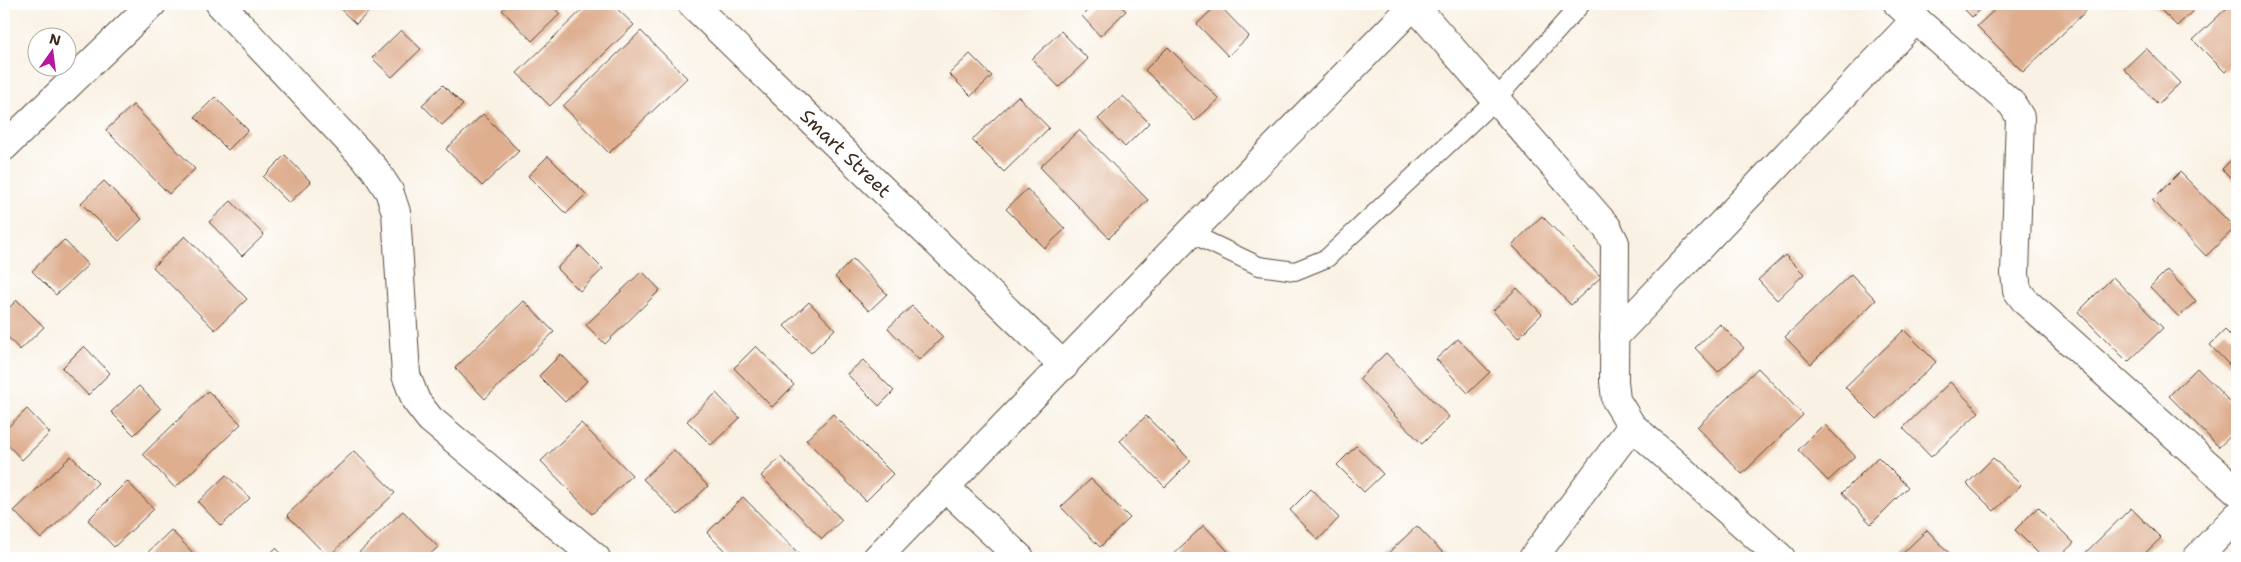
<svg xmlns="http://www.w3.org/2000/svg" width="2241" height="562" font-family="'Shantell Sans',sans-serif">
  <rect width="100%" height="100%" fill="#fff"/>
  <filter id="ink" filterUnits="userSpaceOnUse"><feTurbulence type="fractalNoise" baseFrequency=".02" numOctaves="2"/><feDisplacementMap in="SourceGraphic" scale="10" xChannelSelector="R" yChannelSelector="G"/><feConvolveMatrix kernelMatrix="1 2 1 2 8 2 1 2 1" color-interpolation-filters="sRGB"/></filter>
  <filter id="wash" filterUnits="userSpaceOnUse"><feTurbulence type="fractalNoise" baseFrequency=".0096" numOctaves="4" result="noise"/><feDisplacementMap in="SourceGraphic" scale="20" xChannelSelector="R" yChannelSelector="G"/><feGaussianBlur stdDeviation="1.12" result="paint"/><feColorMatrix in="noise" values="0 0 0 0 0 0 0 0 0 0 0 0 0 0 0 0 0 1.4 0 .05"/><feComposite in="paint" operator="in"/></filter>
  <g filter="url(#wash)">
    <rect width="100%" height="100%" fill="#f9f1e3"/>
    <g id="blocks">
      <g fill="#deae8f">
        <path d="M335 4H377L356 24Z"/>
        <path d="M509 4H550L560 14 532 41 502 10Z"/>
        <path d="M588 4H612L634 25 550 106 517 73Z"/>
        <path d="M1094 4H1118L1126 11 1100 36 1082 16Z"/>
        <path d="M1218 4 1249 36 1228 56 1197 24Z"/>
        <path d="M1959 4H1986L1972 17Z"/>
        <path d="M2001 4H2080L2087 10 2023 72 1977 26Z"/>
        <path d="M2155 4H2200L2177 26Z"/>
        <path d="M2231 4H2237V60L2225 72 2193 40Z"/>
        <path d="M401 30 421 49 392 77 372 58Z"/>
        <path d="M641 31 687 78 609 153 563 106Z"/>
        <path d="M1061 31 1088 59 1059 87 1032 59Z"/>
        <path d="M1168 47 1219 99 1195 121 1145 70Z"/>
        <path d="M2146 48 2180 83 2158 104 2124 69Z"/>
        <path d="M970 54 992 76 971 96 949 74Z"/>
        <path d="M443 85 463 105 442 125 422 105Z"/>
        <path d="M1018 96 1049 128 1004 172 972 140Z"/>
        <path d="M1123 96 1149 123 1125 147 1098 119Z"/>
        <path d="M215 97 248 130 228 150 195 117Z"/>
        <path d="M133 105 195 169 169 194 106 130Z"/>
        <path d="M483 114 519 151 482 186 446 149Z"/>
        <path d="M1079 130 1148 200 1109 238 1040 167Z"/>
        <path d="M2237 154V184L2222 169Z"/>
        <path d="M285 155 311 182 289 203 263 177Z"/>
        <path d="M548 156 586 194 566 214 528 176Z"/>
        <path d="M2180 172 2235 228 2206 256 2152 200Z"/>
        <path d="M104 181 142 219 119 241 81 203Z"/>
        <path d="M1027 189 1065 229 1045 248 1006 209Z"/>
        <path d="M231 201 264 235 242 256 209 222Z"/>
        <path d="M1542 216 1601 277 1571 305 1512 245Z"/>
        <path d="M185 236 247 299 215 330 153 267Z"/>
        <path d="M64 240 88 265 56 295 32 271Z"/>
        <path d="M580 246 603 269 580 291 557 268Z"/>
        <path d="M1785 255 1804 274 1777 300 1758 280Z"/>
        <path d="M853 259 887 294 869 311 835 277Z"/>
        <path d="M2167 270 2196 301 2179 317 2150 287Z"/>
        <path d="M642 271 660 290 605 344 586 325Z"/>
        <path d="M1851 274 1876 300 1811 364 1785 337Z"/>
        <path d="M2113 277 2163 328 2128 362 2078 312Z"/>
        <path d="M1517 288 1542 314 1518 338 1493 311Z"/>
        <path d="M17 300 44 327 20 350 4 333V313Z"/>
        <path d="M524 301 554 332 485 399 455 368Z"/>
        <path d="M809 302 835 329 811 353 784 326Z"/>
        <path d="M912 306 943 337 919 360 888 328Z"/>
        <path d="M1720 324 1744 348 1718 372 1695 348Z"/>
        <path d="M1904 330 1936 362 1877 419 1845 387Z"/>
        <path d="M2225 330 2237 342V373L2210 345Z"/>
        <path d="M1458 339 1490 372 1468 393 1436 359Z"/>
        <path d="M84 346 110 373 88 395 62 368Z"/>
        <path d="M756 346 794 385 772 407 734 368Z"/>
        <path d="M1386 353 1449 417 1422 444 1359 379Z"/>
        <path d="M561 354 587 381 565 402 539 376Z"/>
        <path d="M863 360 894 391 879 406 847 374Z"/>
        <path d="M1758 368 1803 415 1742 474 1697 427Z"/>
        <path d="M2197 368 2237 409V430L2219 447 2169 396Z"/>
        <path d="M1950 382 1979 412 1931 457 1903 428Z"/>
        <path d="M139 386 161 409 134 435 111 412Z"/>
        <path d="M208 391 241 424 175 488 143 454Z"/>
        <path d="M716 393 740 418 711 445 687 421Z"/>
        <path d="M27 409 50 433 22 460 4 441V431Z"/>
        <path d="M833 414 893 474 866 501 806 440Z"/>
        <path d="M1146 416 1191 461 1165 487 1120 441Z"/>
        <path d="M581 423 632 475 592 514 541 461Z"/>
        <path d="M1824 424 1855 456 1828 481 1798 450Z"/>
        <path d="M1356 446 1383 474 1364 492 1337 465Z"/>
        <path d="M674 450 708 486 678 515 643 479Z"/>
        <path d="M354 451 395 493 328 557 287 515Z"/>
        <path d="M71 456 98 483 41 539 14 511Z"/>
        <path d="M781 457 842 520 822 539 761 476Z"/>
        <path d="M1878 457 1908 487 1871 524 1842 493Z"/>
        <path d="M1993 458 2021 485 1994 511 1967 484Z"/>
        <path d="M226 475 250 498 221 526 198 502Z"/>
        <path d="M1091 479 1130 518 1100 547 1061 507Z"/>
        <path d="M127 481 154 509 114 547 88 520Z"/>
        <path d="M1311 489 1339 518 1318 540 1290 510Z"/>
        <path d="M743 497 803 558H732L707 533Z"/>
        <path d="M2038 507 2074 543 2058 558H2043L2015 530Z"/>
        <path d="M2131 508 2161 538 2140 558H2080Z"/>
        <path d="M403 511 438 547 426 558H353Z"/>
        <path d="M1204 525 1234 558H1169Z"/>
        <path d="M1417 526 1448 558H1383Z"/>
        <path d="M171 530 198 558H142Z"/>
        <path d="M1927 530 1954 558H1898Z"/>
        <path d="M276 548 286 558H265Z"/>
      </g>
    </g>
  </g>
  <g filter="url(#ink)">
    <use href="#blocks" fill-opacity="0" stroke="#58483c" stroke-width="1"/>
    <g fill="none" stroke-linecap="round" stroke-linejoin="round">
      <defs>
        <path id="service" d="M1190 233 1259 266 1295 271 1327 258 1496 99 1581 4"/>
        <g id="minor">
          <path d="M220 4 374 168 389 191 396 212 406 375 416 401 430 419 596 558"/>
          <path d="M692 4 1064 366"/>
          <path d="M1413 4 1607 227 1615 243 1614 381 1616 400 1632 426 1781 558"/>
          <path d="M1898 4 2012 104 2020 117 2015 274 2017 290 2026 302 2237 491"/>
          <path d="M4 147 152 4"/>
          <path d="M1614 337 1916 19"/>
          <path d="M945 487 1020 558"/>
          <path d="M877 558 1190 233 1415 4"/>
          <path d="M1533 558 1632 426"/>
          <path d="M2197 558 2237 516"/>
        </g>
      </defs>
      <use href="#service" stroke="#58483c" stroke-width="20"/>
      <use href="#minor" stroke="#58483c" stroke-width="30"/>
      <use href="#service" stroke="#fff" stroke-width="18"/>
      <use href="#minor" stroke="#fff" stroke-width="28"/>
    </g>
  </g>
  <g text-anchor="middle" stroke-width="4.5" stroke-linejoin="round" paint-order="stroke">
    <g font-size="19" fill="#3b2a1e" stroke="#fff">
      <text transform="translate(846 153) rotate(44)" y="7">Smart Street</text>
    </g>
  </g>
  <rect width="2241" height="562" fill="none" stroke="#fff" stroke-width="20"/>
  <g transform="translate(52 52) rotate(14)"><circle r="24" fill="#ffffff" stroke="#b1aaa5"/>
  <path d="M0-4L9 19L0 12L-9 19Z" fill="#b5179e"/>
  <text y="-8" font-size="14" font-weight="bold" text-anchor="middle" fill="#3b2a1e">N</text>
  </g>
</svg>
